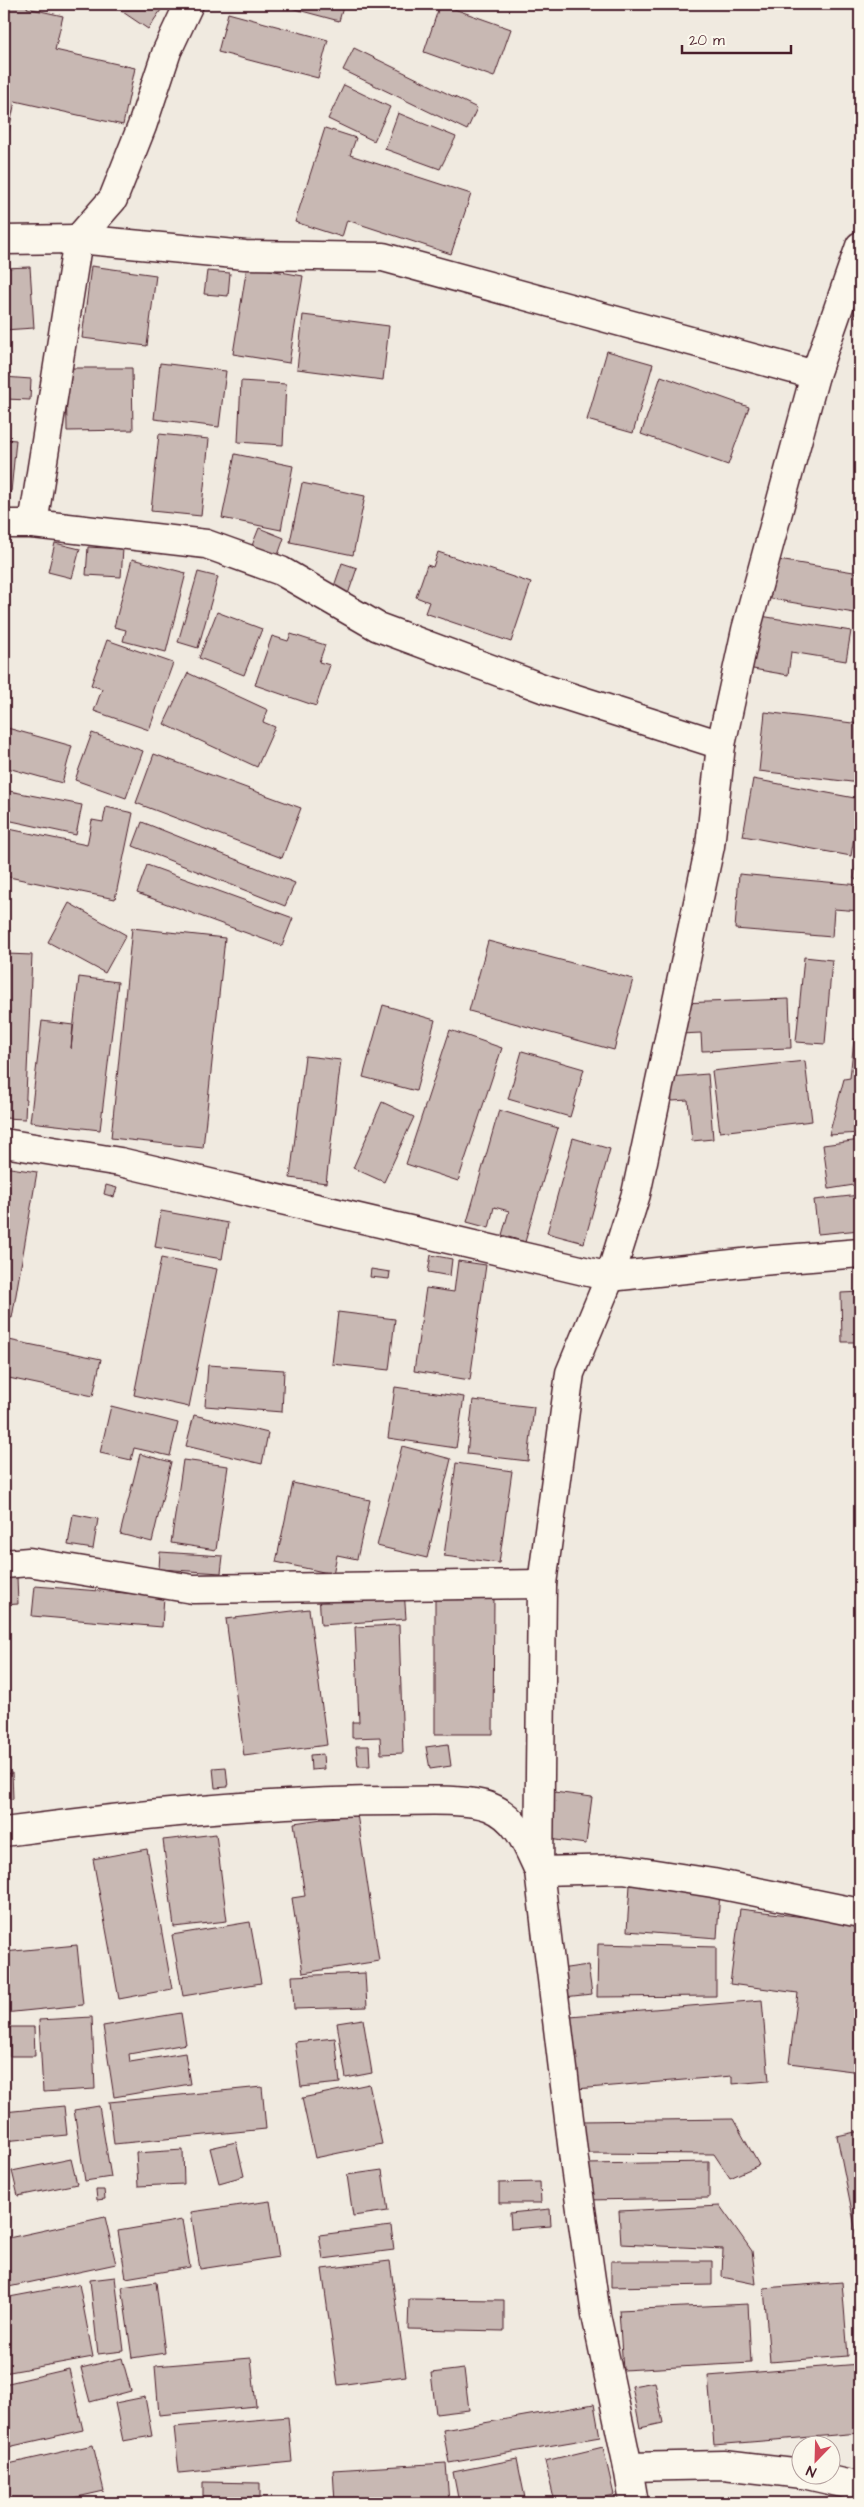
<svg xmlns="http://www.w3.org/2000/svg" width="864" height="2507" font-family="'Architects Daughter',sans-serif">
  <rect width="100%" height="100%" fill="#f0eae0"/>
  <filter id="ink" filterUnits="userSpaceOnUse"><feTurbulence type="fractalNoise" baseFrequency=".02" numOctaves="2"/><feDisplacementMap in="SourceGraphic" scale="10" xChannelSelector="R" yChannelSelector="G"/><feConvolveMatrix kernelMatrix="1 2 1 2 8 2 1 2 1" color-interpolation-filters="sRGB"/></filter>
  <g filter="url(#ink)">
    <g fill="#c8b8b3" stroke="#4a1f2b">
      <path d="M4 4H28L27 8 63 16 55 50 135 68 123 125 15 101 6 145H4Z"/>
      <path d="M111 4H165L148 29Z"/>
      <path d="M276 4H344L339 21Z"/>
      <path d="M440 4 511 29 494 77 424 52Z"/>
      <path d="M228 13 328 40 318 78 218 52Z"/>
      <path d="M354 48 477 108 467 130 343 70Z"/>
      <path d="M344 85 390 107 374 141 328 119Z"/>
      <path d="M398 113 456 137 440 169 385 149Z"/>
      <path d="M325 128 356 138 350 155 471 194 451 254 347 220 342 237 295 222Z"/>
      <path d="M91 266 156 275 147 346 82 338Z"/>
      <path d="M247 266 303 276 289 363 233 354Z"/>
      <path d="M30 267 34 328 4 330V268Z"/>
      <path d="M207 271 230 273 228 296 204 294Z"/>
      <path d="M860 274V318L845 312Z"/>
      <path d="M303 315 389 326 383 380 297 369Z"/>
      <path d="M607 351 653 364 633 433 587 420Z"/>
      <path d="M160 363 226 371 219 427 154 419Z"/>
      <path d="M66 368H132L133 430 67 431Z"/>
      <path d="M661 376 749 407 728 465 641 434Z"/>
      <path d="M4 377 31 379 30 400 4 399Z"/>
      <path d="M241 381 286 384 283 445 238 442Z"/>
      <path d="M159 434 209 439 201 516 151 511Z"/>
      <path d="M4 439 16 440 11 492H4Z"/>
      <path d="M235 454 293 466 281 530 222 518Z"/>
      <path d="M302 483 365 496 353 555 290 542Z"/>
      <path d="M259 528 284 538 277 558 251 548Z"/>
      <path d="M55 543 80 549 72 578 48 572Z"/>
      <path d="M88 547 123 549 121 577 86 575Z"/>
      <path d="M438 552 531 583 511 642 425 613 429 602 416 597 427 565 433 567Z"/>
      <path d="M132 559 186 573 166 652 123 641 126 630 114 627Z"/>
      <path d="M772 559 860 573V614L766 598Z"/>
      <path d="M342 563 357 568 346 600 331 595Z"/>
      <path d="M198 572 218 577 198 648 178 642Z"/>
      <path d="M217 612 262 629 244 675 199 658Z"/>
      <path d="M755 615 851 631 846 661 791 652 788 675 747 668Z"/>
      <path d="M291 634 325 645 319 662 330 665 316 706 255 685 272 636 288 641Z"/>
      <path d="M107 640 173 663 149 730 94 711 102 689 91 685Z"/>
      <path d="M188 673 268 710 263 722 275 727 257 767 164 724Z"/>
      <path d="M765 712 860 724V783L759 771Z"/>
      <path d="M4 727 72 746 62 783 4 767Z"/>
      <path d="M92 733 143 751 126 798 75 780Z"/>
      <path d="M154 754 301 808 282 858 136 803Z"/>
      <path d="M753 779 860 799 851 856 743 836Z"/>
      <path d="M4 790 82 805 76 835 7 820 10 807 4 805Z"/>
      <path d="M106 807 133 813 115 899 4 876V828L87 845 92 820 103 822Z"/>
      <path d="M142 822 295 883 285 906 133 846Z"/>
      <path d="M860 836V880L854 879Z"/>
      <path d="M147 865 293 918 282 946 137 893Z"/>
      <path d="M739 874 860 885V911L834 909 832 937 735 929Z"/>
      <path d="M69 903 126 935 105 973 48 942Z"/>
      <path d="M132 928 225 938 203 1148 111 1138Z"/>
      <path d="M488 941 633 979 614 1050 469 1011Z"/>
      <path d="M7 954 32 955 25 1119 4 1118Z"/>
      <path d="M804 957 832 960 825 1044 796 1042Z"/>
      <path d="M79 977 118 982 100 1130 30 1122 42 1021 73 1025 71 1049Z"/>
      <path d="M789 999 791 1048 702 1051 701 1033 681 1034 680 1003Z"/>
      <path d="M383 1005 435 1020 416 1091 363 1077Z"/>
      <path d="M450 1030 502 1048 458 1181 406 1164Z"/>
      <path d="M854 1039H860V1133L829 1135 844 1079 850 1078Z"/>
      <path d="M522 1051 584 1069 570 1117 508 1099Z"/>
      <path d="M305 1056 341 1060 326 1183 290 1178Z"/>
      <path d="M805 1061 812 1121 720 1132 712 1071Z"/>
      <path d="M708 1074 713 1139 692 1141 688 1100 672 1101 669 1077Z"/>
      <path d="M382 1102 414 1117 384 1182 353 1168Z"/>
      <path d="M499 1110 558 1128 525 1242 502 1235 509 1211 494 1207 489 1228 467 1222Z"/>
      <path d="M573 1138 610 1149 584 1243 547 1233Z"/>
      <path d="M860 1140V1184L829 1189 823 1145Z"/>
      <path d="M4 1167 37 1172 12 1318 4 1316Z"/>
      <path d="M106 1185 117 1188 114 1197 104 1194Z"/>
      <path d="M860 1195V1230L818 1234 814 1200Z"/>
      <path d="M161 1211 228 1223 222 1259 155 1247Z"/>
      <path d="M431 1255 452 1259 450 1276 428 1272Z"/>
      <path d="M161 1258 217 1269 189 1407 134 1395Z"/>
      <path d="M458 1261 486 1265 470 1380 414 1371 426 1288 454 1292Z"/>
      <path d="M371 1269 390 1272 389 1279 370 1277Z"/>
      <path d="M860 1292V1342H842L841 1293Z"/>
      <path d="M338 1312 395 1319 389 1370 332 1364Z"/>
      <path d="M4 1339 101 1359 93 1396 4 1377Z"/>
      <path d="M208 1365 284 1370 282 1412 205 1406Z"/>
      <path d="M395 1387 464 1397 456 1448 388 1438Z"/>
      <path d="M473 1400 534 1407 528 1461 467 1454Z"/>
      <path d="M111 1406 178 1423 170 1456 134 1448 131 1460 100 1453Z"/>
      <path d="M194 1415 268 1433 262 1464 186 1446Z"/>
      <path d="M402 1446 451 1459 427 1558 377 1546Z"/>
      <path d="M140 1454 171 1462 152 1542 120 1534Z"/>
      <path d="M183 1460 228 1466 216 1550 171 1543Z"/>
      <path d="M456 1463 512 1471 499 1563 444 1556Z"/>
      <path d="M293 1483 370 1500 357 1559 337 1555 333 1574 276 1562Z"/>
      <path d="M73 1514 98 1519 93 1549 68 1545Z"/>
      <path d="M160 1552 223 1556 221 1573 159 1569Z"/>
      <path d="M17 1577 18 1604 4 1605V1578Z"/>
      <path d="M35 1586 164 1596 162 1627 32 1616Z"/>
      <path d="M404 1589 406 1619 321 1625 319 1594Z"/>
      <path d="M435 1595H494L493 1734H435Z"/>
      <path d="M309 1609 327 1745 244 1756 226 1619Z"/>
      <path d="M399 1625 403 1753 381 1754 380 1737 352 1738V1722H359L355 1627Z"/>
      <path d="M448 1744 451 1766 430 1769 426 1747Z"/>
      <path d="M356 1746H369L370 1766H358Z"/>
      <path d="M323 1754 324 1769 311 1770 310 1755Z"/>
      <path d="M226 1767 228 1787 215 1788 213 1768Z"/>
      <path d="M12 1773 13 1799 4 1800V1774Z"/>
      <path d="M554 1792 592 1797 586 1844 548 1839Z"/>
      <path d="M357 1814 379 1961 303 1973 292 1898 305 1896 294 1823Z"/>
      <path d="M216 1834 227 1921 174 1927 163 1840Z"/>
      <path d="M147 1849 172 1989 119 1999 93 1859Z"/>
      <path d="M630 1885 720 1890 717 1938 627 1931Z"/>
      <path d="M740 1909 860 1924V2072L789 2063 798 1993 730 1984Z"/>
      <path d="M250 1922 261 1983 183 1996 172 1935Z"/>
      <path d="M598 1944 716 1947V1996L597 1997Z"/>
      <path d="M77 1945 83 2005 4 2013V1952Z"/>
      <path d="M588 1965 592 1994 564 1997 560 1969Z"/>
      <path d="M365 1973 367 2007 294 2009 292 1976Z"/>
      <path d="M762 2000 769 2081 732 2084V2076L576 2089 570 2016Z"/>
      <path d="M181 2013 186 2044 129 2054 130 2062 185 2053 190 2084 114 2097 103 2026Z"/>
      <path d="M92 2017 95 2089 43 2092 39 2020Z"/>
      <path d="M363 2019 372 2073 346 2078 337 2023Z"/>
      <path d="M10 2027H34L35 2056H10Z"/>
      <path d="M335 2038 340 2083 301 2087 295 2042Z"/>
      <path d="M369 2084 382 2144 315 2158 302 2098Z"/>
      <path d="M262 2087 266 2129 114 2144 109 2102Z"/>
      <rect x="4" y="2088" width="4" height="13"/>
      <path d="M64 2106 67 2135 4 2141V2112Z"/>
      <path d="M99 2106 111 2177 85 2181 74 2110Z"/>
      <path d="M733 2119 759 2165 730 2178 714 2154 582 2153 581 2121Z"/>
      <path d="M860 2131V2252L837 2136Z"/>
      <path d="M236 2142 244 2176 219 2183 210 2148Z"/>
      <path d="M183 2150 184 2184 138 2186 136 2153Z"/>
      <path d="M71 2159 77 2184 18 2196 12 2171Z"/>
      <path d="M709 2162V2198L587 2200 586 2164Z"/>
      <path d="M382 2170 388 2211 353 2216 347 2175Z"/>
      <path d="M540 2182 541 2203H499V2183Z"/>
      <path d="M96 2190H104L105 2199 97 2200Z"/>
      <path d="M270 2201 279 2257 200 2269 191 2212Z"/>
      <path d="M720 2206 752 2251 756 2284 722 2277 723 2249 621 2244 619 2211Z"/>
      <path d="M550 2209 551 2226 511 2229 510 2213Z"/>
      <path d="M105 2217 116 2264 4 2288V2239Z"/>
      <path d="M182 2220 190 2267 126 2278 118 2231Z"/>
      <path d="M391 2226 394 2250 323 2259 319 2235Z"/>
      <path d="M390 2261 406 2376 338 2385 322 2269Z"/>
      <path d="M611 2261H712V2285L611 2287Z"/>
      <path d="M115 2277 124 2351 98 2354 90 2280Z"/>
      <path d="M156 2282 165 2353 132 2358 122 2287Z"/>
      <path d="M842 2282 848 2356 770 2362 764 2288Z"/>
      <path d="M79 2284 93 2357 4 2373V2298Z"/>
      <path d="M409 2299 504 2300V2331L408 2329Z"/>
      <path d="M748 2304 751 2363 623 2370 619 2310Z"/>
      <path d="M122 2358 131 2391 90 2402 81 2368Z"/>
      <path d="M251 2358 256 2406 159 2415 155 2366Z"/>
      <path d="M860 2364V2433L714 2445 708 2376Z"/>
      <path d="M69 2369 83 2430 4 2448V2384Z"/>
      <path d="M464 2369 469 2410 436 2414 431 2373Z"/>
      <path d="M655 2382 663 2423 640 2428 632 2386Z"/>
      <path d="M145 2397 152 2436 123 2441 115 2403Z"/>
      <path d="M594 2404 600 2437 449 2463 443 2430Z"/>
      <path d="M288 2417 292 2462 179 2473 174 2427Z"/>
      <path d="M858 2442H860V2468H856Z"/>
      <path d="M93 2445 104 2491 51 2503H4V2465Z"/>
      <path d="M603 2447 614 2495 579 2503H555L545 2461Z"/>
      <path d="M517 2459 526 2503H459L453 2472Z"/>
      <path d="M446 2463 449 2503H335L333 2470Z"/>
      <path d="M203 2482 260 2483V2503H203Z"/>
      <path d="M787 2500 799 2503H786Z"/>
    </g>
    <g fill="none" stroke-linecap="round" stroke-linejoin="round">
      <defs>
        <g id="street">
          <path d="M4 240 78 239 245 255 383 257 815 375"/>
          <path d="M4 524H33L206 544 281 571 378 627 545 689 721 745"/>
          <path d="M33 524 78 239 113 199 142 126 167 51 189 4"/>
          <path d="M4 1143 120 1162 610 1277 761 1261 860 1253"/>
          <path d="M4 1564 29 1562 193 1589 542 1584"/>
          <path d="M4 1832C134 1815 265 1801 396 1801 420 1801 469 1798 490 1807 518 1818 528 1847 539 1871L623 1869 713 1883 860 1913"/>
          <path d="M628 2467 724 2465 802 2474"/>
          <path d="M803 2474 860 2487"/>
          <path d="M634 2503 628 2467 596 2315 574 2160 539 1871 542 1584 570 1373 610 1277 636 1194 710 846 721 745 746 630 815 375 860 246"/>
        </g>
      </defs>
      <use href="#street" stroke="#4a1f2b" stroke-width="31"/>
      <use href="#street" stroke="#fbf7ec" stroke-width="28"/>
    </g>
  </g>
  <rect width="864" height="2507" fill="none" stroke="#fbf7ec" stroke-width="20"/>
  <rect x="10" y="10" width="844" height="2487" fill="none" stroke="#4a1f2b" stroke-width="2" filter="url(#ink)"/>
  <g transform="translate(816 2460) rotate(203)"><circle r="24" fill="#fbf7ec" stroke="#b4a19f"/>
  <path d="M0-4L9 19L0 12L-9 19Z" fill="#d1495b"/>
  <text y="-8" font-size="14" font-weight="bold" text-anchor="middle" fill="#4a1f2b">N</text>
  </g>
  <path d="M682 45v8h109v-8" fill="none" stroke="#4a1f2b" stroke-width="2.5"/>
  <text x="689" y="45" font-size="15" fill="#4a1f2b" stroke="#fbf7ec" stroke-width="4" paint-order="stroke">20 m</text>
</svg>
